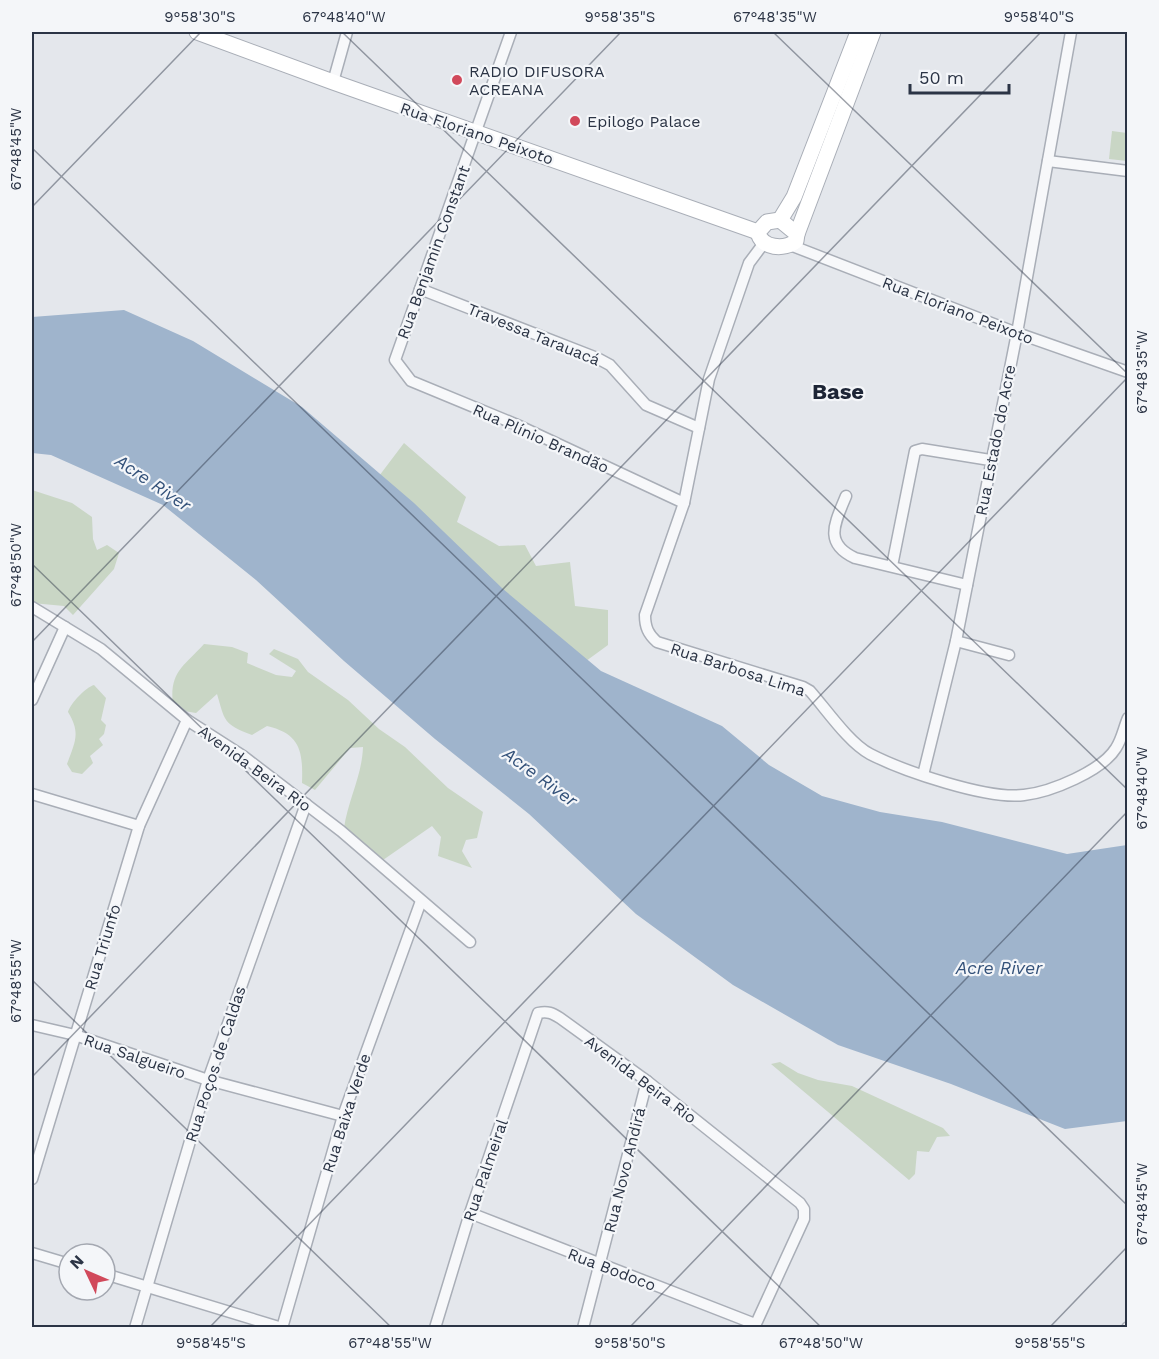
<svg xmlns="http://www.w3.org/2000/svg" width="1159" height="1359" font-family="'Work Sans',sans-serif">
  <rect width="100%" height="100%" fill="#e4e7ec"/>
  <g fill="#c9d6c5">
    <path d="M1112 131 1127 133V161L1109 159Z"/>
    <path d="M404 443 466 497 457 522 499 546 525 545 536 566 570 562 575 606 608 610V645L571 672 373 484Z"/>
    <path d="M32 490 72 503 92 517 93 539 97 550 107 545 119 553 114 569 73 615 64 606 32 603Z"/>
    <path d="M204 644 232 647 248 653 247 663 276 675 292 677 296 671 269 654 274 649 298 659 308 672 348 700 379 729 405 747 448 788 483 812 477 838 466 840 462 851 472 868 438 856 441 837 432 826 383 860 373 856 344 828C348 800 362 776 363 747L350 748 315 790 302 783C303 752 301 734 267 726L252 735C223 724 225 721 217 694L196 713 184 711 173 706C169 672 183 667 204 644Z"/>
    <path d="M94 685 106 698 101 720 106 725 104 734 99 739 103 745 90 756 93 763 82 774 72 772 67 764C75 742 81 733 68 712 70 704 86 687 94 685Z"/>
    <path d="M780 1062 798 1073 818 1080 852 1086 943 1128 950 1136 937 1137 929 1152 917 1151 915 1174 909 1180 771 1064Z"/>
  </g>
  <path fill="#9fb4cc" d="M124 310 193 341 302 407 414 503 503 589 601 671 722 726 769 765 822 796 880 812 942 822 1067 854 1127 845V1121L1065 1129 951 1084 838 1045 733 985 636 914 529 814 435 739 344 661 256 580 163 505 51 455 32 453V317Z"/>
  <g fill="none" stroke-linecap="round" stroke-linejoin="round">
    <defs>
      <g id="minor">
        <path d="M511 32 395 360 411 381 515 424 684 503"/>
        <path d="M333 82 347 32"/>
        <path d="M1048 161 1128 171"/>
        <path d="M764 243 749 263 709 379 684 503 645 615C645 627 648 634 657 642L803 687 810 691C826 709 849 743 870 754 903 771 988 800 1024 795 1051 792 1102 771 1116 748 1122 739 1124 727 1128 718"/>
        <path d="M790 245 1017 333 1128 372"/>
        <path d="M420 289 597 358 610 365 646 405 699 428"/>
        <path d="M846 496C835 523 823 543 855 558L967 585"/>
        <path d="M892 566 915 451 922 449 990 460"/>
        <path d="M32 607 101 649 187 720 243 756 341 831 470 942"/>
        <path d="M956 641 1009 655"/>
        <path d="M32 700 65 627"/>
        <path d="M923 775 956 641 1017 333 1071 32"/>
        <path d="M32 794 139 826"/>
        <path d="M32 1025 75 1035 208 1080 343 1116"/>
        <path d="M32 1179 139 826 187 720"/>
        <path d="M470 1213 755 1324"/>
        <path d="M32 1253 69 1264"/>
        <path d="M105 1274 282 1328"/>
        <path d="M135 1328 208 1080 306 804"/>
        <path d="M282 1328 343 1116 421 901"/>
        <path d="M435 1328 470 1213 538 1013C548 1011 552 1013 560 1018L647 1081 800 1203 804 1209V1219L754 1328"/>
        <path d="M583 1328 647 1081"/>
        <path d="M1127 1328 1128 1327"/>
      </g>
      <g id="secondary">
        <path d="M197 32 333 82 758 232"/>
        <path d="M780 220 794 197 858 32"/>
        <path d="M780 220 797 234 796 241C785 250 761 249 758 232L767 222Z"/>
        <path d="M797 234 873 32"/>
      </g>
    </defs>
    <use href="#minor" stroke="#a9aeb7" stroke-width="13"/>
    <use href="#secondary" stroke="#a9aeb7" stroke-width="17"/>
    <use href="#minor" stroke="#f7f8fa" stroke-width="10"/>
    <use href="#secondary" stroke="#fff" stroke-width="15"/>
  </g>
  <path fill="none" stroke="#2b3445" stroke-width="1.5" stroke-opacity="0.45" d="M342 32 1128 790M773 32 1128 374M32 148 1128 1206M32 207 201 32M32 564 822 1328M32 642 621 32M32 980 392 1328M32 1077 1041 32M209 1328 1128 377M629 1328 1128 811M1049 1328 1128 1246"/>
  <g fill="#d1495b" stroke="#f4f6f9" stroke-width="2">
    <circle cx="457" cy="80" r="6"/>
    <circle cx="575" cy="121" r="6"/>
  </g>
  <g text-anchor="middle" stroke-width="4.5" stroke-linejoin="round" paint-order="stroke">
    <g font-size="16" fill="#2b3445" stroke="#f4f6f9" text-anchor="start">
      <text x="469" y="77">RADIO DIFUSORA<tspan x="469" dy="18">ACREANA</tspan></text>
      <text x="587" y="127">Epilogo Palace</text>
    </g>
    <g font-size="16" fill="#2b3445" stroke="#f4f6f9">
      <text transform="translate(477 133) rotate(19)" y="6">Rua Floriano Peixoto</text>
      <text transform="translate(433 252) rotate(-70)" y="6">Rua Benjamin Constant</text>
      <text transform="translate(958 310) rotate(21)" y="6">Rua Floriano Peixoto</text>
      <text transform="translate(534 334) rotate(22)" y="6">Travessa Tarauacá</text>
      <text transform="translate(541 438) rotate(24)" y="6">Rua Plínio Brandão</text>
      <text transform="translate(995 440) rotate(-79)" y="6">Rua Estado do Acre</text>
      <text transform="translate(738 669) rotate(18)" y="6">Rua Barbosa Lima</text>
      <text transform="translate(255 768) rotate(36)" y="6">Avenida Beira Rio</text>
      <text transform="translate(102 947) rotate(-73)" y="6">Rua Triunfo</text>
      <text transform="translate(135 1056) rotate(19)" y="6">Rua Salgueiro</text>
      <text transform="translate(215 1064) rotate(-72)" y="6">Rua Poços de Caldas</text>
      <text transform="translate(641 1079) rotate(37)" y="6">Avenida Beira Rio</text>
      <text transform="translate(346 1113) rotate(-72)" y="6">Rua Baixa Verde</text>
      <text transform="translate(485 1170) rotate(-71)" y="6">Rua Palmeiral</text>
      <text transform="translate(624 1170) rotate(-76)" y="6">Rua Novo Andirá</text>
      <text transform="translate(612 1269) rotate(21)" y="6">Rua Bodoco</text>
    </g>
    <g font-size="18" font-style="italic" fill="#34527a" stroke="#f4f6f9">
      <text transform="translate(153 483) rotate(34)" y="6">Acre River</text>
      <text transform="translate(540 777) rotate(36)" y="6">Acre River</text>
      <text x="999" y="974">Acre River</text>
    </g>
    <g font-size="22" font-weight="bold" fill="#1d2536" stroke="#f4f6f9">
      <text x="838" y="399">Base</text>
    </g>
  </g>
  <rect width="1159" height="1359" fill="none" stroke="#f4f6f9" stroke-width="66"/>
  <g transform="translate(87 1272) rotate(314)"><circle r="28" fill="#f4f6f9" stroke="#a4a8b1" stroke-width="1.5"/>
  <path d="M0-4.5L10 22L0 15L-10 22Z" fill="#d1495b"/>
  <text y="-9" font-size="16" font-weight="bold" text-anchor="middle" fill="#2b3445">N</text>
  </g>
  <path d="M910 84v9h99v-9" fill="none" stroke="#2b3445" stroke-width="3"/>
  <text x="919" y="84" font-size="18" fill="#2b3445" stroke="#f4f6f9" stroke-width="4.5" paint-order="stroke">50 m</text>
  <rect x="33" y="33" width="1093" height="1293" fill="none" stroke="#2b3445" stroke-width="2"/>
  <g font-size="15" text-anchor="middle" fill="#2b3445">
    <text x="200" y="22">9°58'30"S</text>
    <text x="344" y="22">67°48'40"W</text>
    <text x="620" y="22">9°58'35"S</text>
    <text x="775" y="22">67°48'35"W</text>
    <text x="1039" y="22">9°58'40"S</text>
    <text transform="translate(16 149) rotate(-90)" y="5">67°48'45"W</text>
    <text transform="translate(1142 372) rotate(-90)" y="5">67°48'35"W</text>
    <text transform="translate(16 565) rotate(-90)" y="5">67°48'50"W</text>
    <text transform="translate(1142 788) rotate(-90)" y="5">67°48'40"W</text>
    <text transform="translate(16 981) rotate(-90)" y="5">67°48'55"W</text>
    <text transform="translate(1142 1204) rotate(-90)" y="5">67°48'45"W</text>
    <text x="211" y="1348">9°58'45"S</text>
    <text x="390" y="1348">67°48'55"W</text>
    <text x="630" y="1348">9°58'50"S</text>
    <text x="821" y="1348">67°48'50"W</text>
    <text x="1050" y="1348">9°58'55"S</text>
  </g>
</svg>
